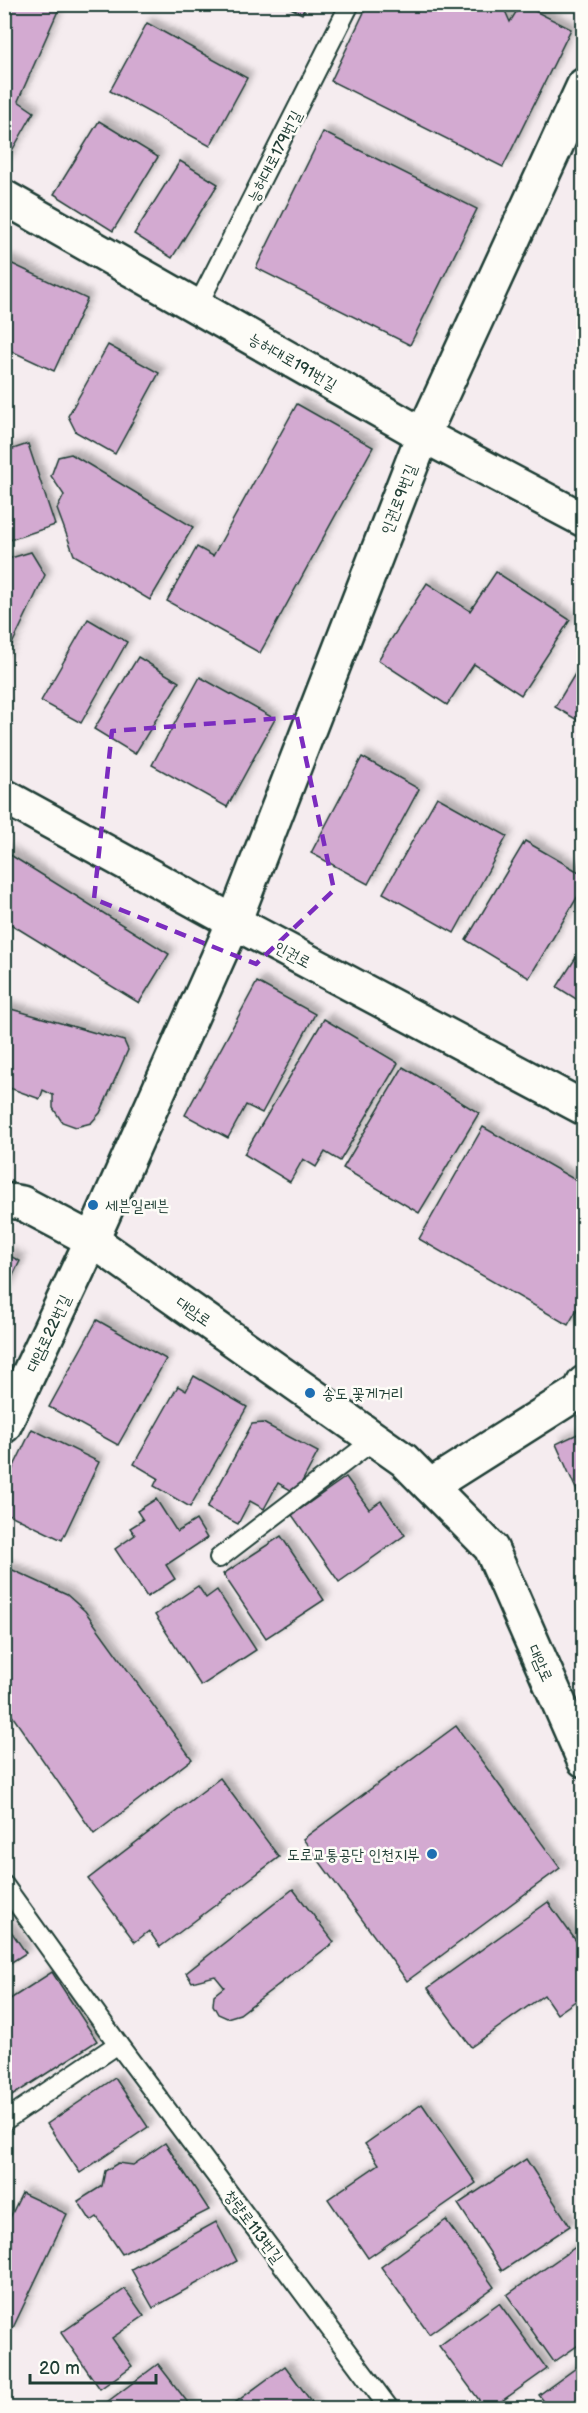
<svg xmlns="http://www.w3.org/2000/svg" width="588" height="2413" font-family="'Balsamiq Sans','Poor Story',sans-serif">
  <defs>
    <filter id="shadow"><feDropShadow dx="5.5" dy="-5.5" stdDeviation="3" flood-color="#0004"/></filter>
  </defs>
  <rect width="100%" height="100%" fill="#f5ecef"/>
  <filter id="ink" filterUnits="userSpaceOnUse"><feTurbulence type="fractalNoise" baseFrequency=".0167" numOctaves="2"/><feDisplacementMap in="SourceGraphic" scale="12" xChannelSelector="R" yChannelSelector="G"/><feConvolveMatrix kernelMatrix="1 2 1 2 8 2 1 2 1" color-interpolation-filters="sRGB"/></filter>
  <g filter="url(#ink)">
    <g fill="#d3aad1" stroke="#1f3d34" stroke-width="1.5" filter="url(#shadow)">
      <path d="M4 4H61L18 101 34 112 5 163Z"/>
      <path d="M283 4H307L302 14Z"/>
      <path d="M368 4H502L510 22 521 4 571 29 503 167 331 81Z"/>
      <path d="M147 23 247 78 210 146 110 91Z"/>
      <path d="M99 121 158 157 113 231 54 194Z"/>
      <path d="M323 132 477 209 410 345 256 268Z"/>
      <path d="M180 161 218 184 172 258 134 234Z"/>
      <path d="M4 260 87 299 54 371 9 350V341L4 337Z"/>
      <path d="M108 345 159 373 115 454 76 432 68 416Z"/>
      <path d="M297 404 373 447 260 653 167 601 197 547 213 556Z"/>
      <path d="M28 444 55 525 4 542V452Z"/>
      <path d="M71 454 193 527 150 600 74 555 57 509 64 495 51 476 58 457Z"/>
      <path d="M31 552 45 575 4 661V560Z"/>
      <path d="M496 572 570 620 521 695 474 664 447 705 378 660 427 583 470 611Z"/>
      <path d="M88 619 127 642 81 723 41 701Z"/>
      <path d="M138 657 179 682 135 754 94 729Z"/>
      <path d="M584 659V724L555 707Z"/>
      <path d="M200 677 275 719 227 807 152 765Z"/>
      <path d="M362 757 419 789 368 884 311 853Z"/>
      <path d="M437 797 507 836 454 933 383 893Z"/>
      <path d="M525 841 584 875V886L529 978 466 940Z"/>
      <path d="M4 851 169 954 139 1003 4 920Z"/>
      <path d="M584 945V1004L557 987Z"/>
      <path d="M257 982 315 1014 262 1113 246 1105 228 1138 185 1115Z"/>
      <path d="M4 1007 124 1041 128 1050 100 1113 91 1123 76 1127 62 1122 53 1108V1095L43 1090 40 1099 4 1086Z"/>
      <path d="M324 1019 398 1063 340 1161 325 1152 316 1167 303 1159 290 1182 244 1154Z"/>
      <path d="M403 1067 479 1113 419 1213 343 1168Z"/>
      <path d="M483 1127 584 1185V1297L568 1325 419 1239Z"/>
      <path d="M4 1253 20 1261 4 1294Z"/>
      <path d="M97 1320 166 1359 118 1445 49 1407Z"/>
      <path d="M194 1376 247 1407 190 1507 154 1486 158 1478 134 1464 178 1386 186 1391Z"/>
      <path d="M263 1423 318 1452 296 1493 278 1483 264 1509 250 1501 238 1524 207 1508 252 1424Z"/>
      <path d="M32 1429 99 1462 62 1540 4 1512V1487Z"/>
      <path d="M584 1431V1507L556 1444Z"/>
      <path d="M346 1477 369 1509 381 1501 405 1535 339 1582 292 1515Z"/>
      <path d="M156 1499 177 1532 196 1520 207 1538 166 1565 175 1579 147 1597 115 1549 135 1535 130 1528 143 1520 137 1511Z"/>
      <path d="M281 1536 324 1600 266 1638 223 1574Z"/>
      <path d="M4 1566 67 1595 85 1611 192 1759 94 1834 4 1704Z"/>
      <path d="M198 1586 206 1598 217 1590 256 1650 201 1686 155 1615Z"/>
      <path d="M456 1726 560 1868 407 1981 303 1839Z"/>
      <path d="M220 1778 279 1857 160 1947 149 1931 135 1942 88 1879Z"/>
      <path d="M293 1889 334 1942 240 2014 227 2018 218 2014 213 2005 214 1995 224 1987 215 1976 192 1982 186 1973Z"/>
      <path d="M548 1902 584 1952V1995L557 2014 544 1995 471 2047 428 1988Z"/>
      <path d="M4 1921 26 1953 4 1967Z"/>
      <path d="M52 1972 97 2041 4 2101V2003Z"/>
      <path d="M115 2078 148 2127 80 2173 47 2124Z"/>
      <path d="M422 2104 476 2183 368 2258 328 2199 379 2164 365 2144Z"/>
      <path d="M165 2143 209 2210 122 2254 97 2217 91 2221 78 2201 102 2186 105 2171 118 2163 133 2165Z"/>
      <path d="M526 2159 570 2226 502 2271 458 2204Z"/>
      <path d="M22 2193 67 2214 11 2332 4 2328V2230Z"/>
      <path d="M446 2220 494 2287 429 2334 381 2267Z"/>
      <path d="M216 2222 237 2261 153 2308 131 2269Z"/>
      <path d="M580 2244 584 2249V2341L554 2362 507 2295Z"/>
      <path d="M125 2289 144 2316 112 2338 132 2366 100 2389 61 2333Z"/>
      <path d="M499 2303 547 2369 492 2408H485L439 2346Z"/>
      <path d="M583 2363 584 2408H549L539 2395Z"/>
      <path d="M158 2364 192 2408H99Z"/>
      <path d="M285 2366 316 2408H228Z"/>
    </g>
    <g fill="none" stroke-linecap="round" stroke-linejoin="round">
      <defs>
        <g id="service">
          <path d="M197 307 350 4"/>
          <path d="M219 1558 375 1439"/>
          <path d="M4 1885 118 2044 389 2408"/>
          <path d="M4 2121 118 2044"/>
        </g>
        <g id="minor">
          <path d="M4 197 423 435 584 520"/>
          <path d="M4 1426 92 1240 234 922 423 435 584 85"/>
          <path d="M430 1486 580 1391 584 1383"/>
        </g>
        <g id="tertiary">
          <path d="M4 796 234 922 584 1108"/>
          <path d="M4 1200 22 1203 92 1240 404 1460 491 1548 584 1760"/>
        </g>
      </defs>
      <use href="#service" stroke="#1f3d34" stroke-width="22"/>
      <use href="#minor" stroke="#1f3d34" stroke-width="38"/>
      <use href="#tertiary" stroke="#1f3d34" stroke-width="38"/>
      <use href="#service" stroke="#fdfcf7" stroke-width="18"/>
      <use href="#minor" stroke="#fdfcf7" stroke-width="33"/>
      <use href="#tertiary" stroke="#fdfcf7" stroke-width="33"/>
    </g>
  </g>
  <path fill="none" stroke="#7b2cbf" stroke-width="4.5" stroke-dasharray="12 8" stroke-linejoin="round" d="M297 717 334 890 256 964 94 899 112 731Z"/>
  <g fill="#1f6fb2" stroke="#fdfcf7" stroke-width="2">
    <circle cx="93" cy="1205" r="6"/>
    <circle cx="310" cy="1393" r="6"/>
    <circle cx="432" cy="1854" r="6"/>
  </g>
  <g text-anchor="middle" stroke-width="5" stroke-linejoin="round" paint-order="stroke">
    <g font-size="16" fill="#1f3d34" stroke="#fdfcf7">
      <text transform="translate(274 156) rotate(-63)" y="6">능허대로179번길</text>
      <text transform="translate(293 361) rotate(30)" y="6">능허대로191번길</text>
      <text transform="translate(398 499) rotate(-69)" y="6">인권로9번길</text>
      <text transform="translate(293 954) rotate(28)" y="6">인권로</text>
      <text transform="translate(194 1311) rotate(35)" y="6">대암로</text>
      <text transform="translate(48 1333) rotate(-65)" y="6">대암로22번길</text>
      <text transform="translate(541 1663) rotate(66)" y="6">대암로</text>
      <text transform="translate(254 2226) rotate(53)" y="6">청량로113번길</text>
    </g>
    <g font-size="16" fill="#1f3d34" stroke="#fdfcf7" text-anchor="start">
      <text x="105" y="1211">세븐일레븐</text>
      <text x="322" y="1399">송도 꽃게거리</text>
      <text x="420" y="1860" text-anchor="end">도로교통공단 인천지부</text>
    </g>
  </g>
  <rect width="588" height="2413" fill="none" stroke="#fdfcf7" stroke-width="24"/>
  <rect x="12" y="12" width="564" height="2389" fill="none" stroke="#1f3d34" stroke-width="2" filter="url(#ink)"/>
  <path d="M30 2374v9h126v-9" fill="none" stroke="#1f3d34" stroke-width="3"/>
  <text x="39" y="2374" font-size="18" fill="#1f3d34" stroke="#fdfcf7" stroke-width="4.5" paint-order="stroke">20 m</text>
</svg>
